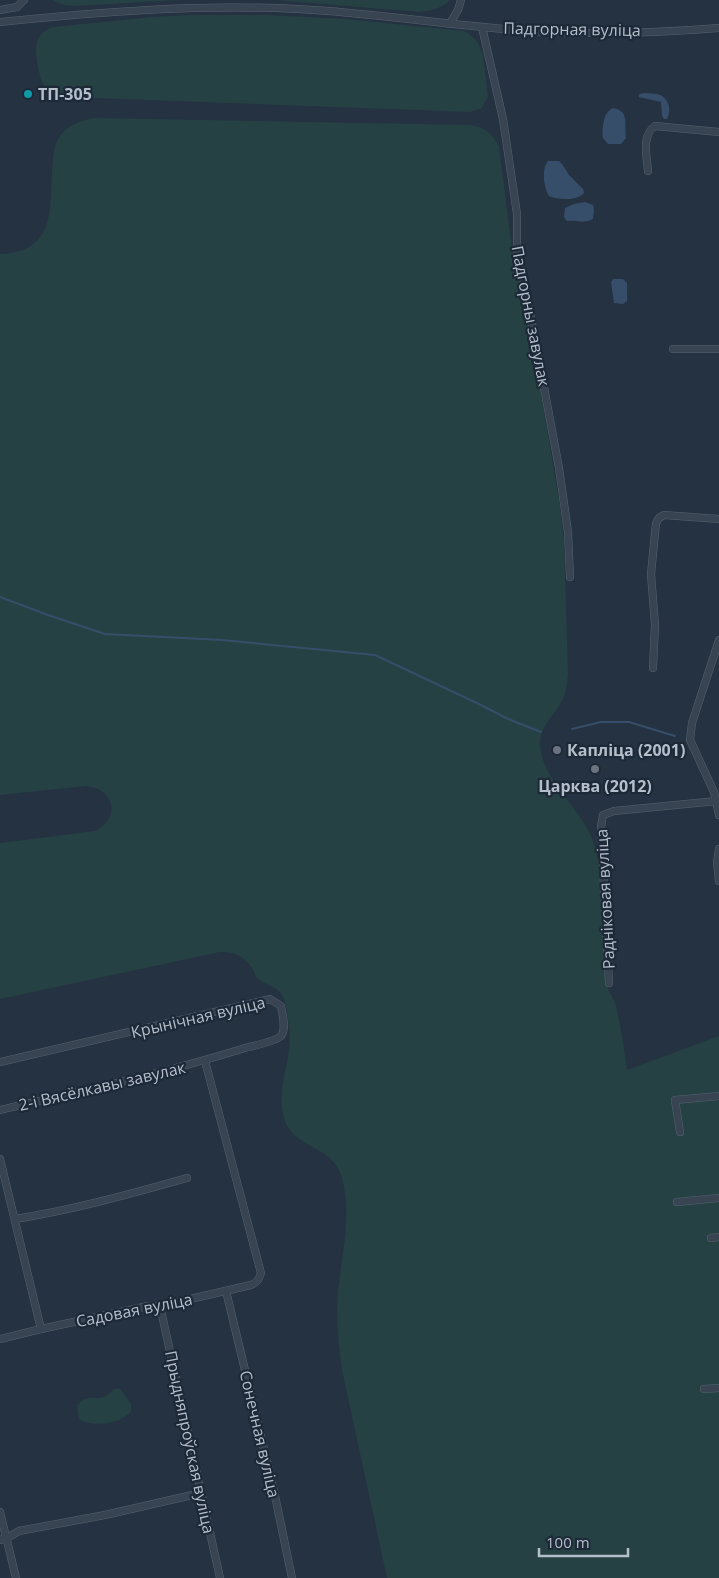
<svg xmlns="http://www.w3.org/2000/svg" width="719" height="1578" font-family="'Open Sans',sans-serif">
  <rect width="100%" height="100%" fill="#243242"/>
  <g fill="#264143">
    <path d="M52 0H179L76 6 64 5Z"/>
    <path d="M275 0H450C441 9 430 11 418 12Z"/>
    <path d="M190 15H268L346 19 464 31 468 33 477 41 483 54 488 97 482 108 470 112 69 97C61 96 53 95 47 89 41 83 40 75 38 67 35 49 33 34 53 27L152 17Z"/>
    <path d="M93 118 470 125C484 127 493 133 499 147L512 249 532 341 560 506 564 542 568 675C567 684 566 693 562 701 554 715 540 727 540 744 541 778 578 806 591 836 606 871 603 914 604 952 605 961 604 973 606 982 607 990 614 998 616 1006 621 1027 624 1049 627 1070L719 1036V1578H387L342 1370C338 1343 336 1318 338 1291 342 1252 352 1217 342 1178 333 1144 292 1149 284 1118 278 1094 285 1074 289 1051 291 1038 289 1026 287 1013 286 1007 285 1000 282 995 276 985 265 986 257 978 255 975 254 972 252 968 245 957 234 951 220 952L0 999V843L95 831C121 817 115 789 86 786L0 795V254C55 252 50 211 52 169 53 160 53 148 58 139 65 126 80 121 93 118Z"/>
    <path d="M114 1389H120L131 1404V1411C122 1424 92 1428 79 1419L77 1406C87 1393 92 1401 104 1397 107 1396 111 1391 114 1389Z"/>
  </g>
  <g fill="#374e6a">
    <path d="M645 93C651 94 658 93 662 96 670 101 671 112 667 119H664L662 116 661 102 639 97V94Z"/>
    <path d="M613 108C630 111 624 124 626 138L621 144H608L603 138C602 128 603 112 613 108Z"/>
    <path d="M548 161H559L562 164 569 175 583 189 584 193C578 201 558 200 549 196 544 188 541 169 548 161Z"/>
    <path d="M585 202 593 205 594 210 593 219C584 224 577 220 567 221L564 217 565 208 574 204Z"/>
    <path d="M613 279H623L627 283V301L623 304 614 303 611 282Z"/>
  </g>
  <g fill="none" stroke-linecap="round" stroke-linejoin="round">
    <g stroke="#374e6a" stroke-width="2">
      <path d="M0 597 48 615 105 634 222 640 375 655 481 705 506 718 541 732"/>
      <path d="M572 729 601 722H629L675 736"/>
    </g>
    <defs>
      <g id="minor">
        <path d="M0 10 17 7 24 0"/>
        <path d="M0 22C99 12 198 4 298 9 376 13 453 26 530 31 593 35 657 33 719 28"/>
        <path d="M450 23 458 10 461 0"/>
        <path d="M482 27 503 119 517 214V255L531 318 559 468 568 532 570 577"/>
        <path d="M648 171C647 157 641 135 655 126L719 132"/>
        <path d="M673 349H719"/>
        <path d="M719 640 692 723 690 740 714 792 719 815"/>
        <path d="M653 668 655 625 651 574 656 523 659 518 664 515 719 519"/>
        <path d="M719 849 717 862 719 881"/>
        <path d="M609 983 601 827 603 815 614 811 717 801"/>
        <path d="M0 1062 270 999 281 1006C282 1014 287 1028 281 1036 277 1041 253 1046 245 1048 165 1073 82 1091 0 1110"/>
        <path d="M680 1132 675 1100 719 1096"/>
        <path d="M0 1159 41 1329"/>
        <path d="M677 1202 719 1198"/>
        <path d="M15 1219C73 1210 130 1194 187 1178"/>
        <path d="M711 1238 719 1237"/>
        <path d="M226 1291 274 1491 292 1578"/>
        <path d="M160 1306 220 1578"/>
        <path d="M0 1339 41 1329 148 1306H160L251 1285C257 1282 259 1280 261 1273L205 1061"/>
        <path d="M704 1389 719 1388"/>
        <path d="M0 1512 16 1578"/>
        <path d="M0 1540 7 1538 19 1531 105 1515 201 1493"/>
      </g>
    </defs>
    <use href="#minor" stroke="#56626f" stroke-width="8"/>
    <use href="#minor" stroke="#394452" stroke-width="7"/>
  </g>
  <circle fill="#0f9aa8" stroke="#1d2937" stroke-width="2" cx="28" cy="94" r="5"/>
  <g fill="#6b7280" stroke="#1d2937" stroke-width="2">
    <circle cx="557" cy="750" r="5"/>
    <circle cx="595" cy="769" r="5"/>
  </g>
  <g text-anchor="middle" stroke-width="4.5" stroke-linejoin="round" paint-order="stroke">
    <g font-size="16" fill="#b5bfcc" stroke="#1d2937">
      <text transform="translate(572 29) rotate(1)" y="6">Падгорная вуліца</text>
      <text transform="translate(531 316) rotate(79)" y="6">Падгорны завулак</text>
      <text transform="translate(605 899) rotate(-93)" y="6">Радніковая вуліца</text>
      <text transform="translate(198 1017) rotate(-13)" y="6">Крынічная вуліца</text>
      <text transform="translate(102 1086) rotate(-13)" y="6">2-і Вясёлкавы завулак</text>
      <text transform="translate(134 1310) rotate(-11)" y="6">Садовая вуліца</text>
      <text transform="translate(260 1434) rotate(77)" y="6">Сонечная вуліца</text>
      <text transform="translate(190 1442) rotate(78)" y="6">Прыдняпроўская вуліца</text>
    </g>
    <g font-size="16" font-weight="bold" fill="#b5bfcc" stroke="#1d2937" text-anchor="start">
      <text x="38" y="100">ТП-305</text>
      <text x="567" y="756">Капліца (2001)</text>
      <text x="595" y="792" text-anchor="middle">Царква (2012)</text>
    </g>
  </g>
  <path d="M539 1548v8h89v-8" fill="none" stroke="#b5bfcc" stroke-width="2.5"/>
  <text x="546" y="1548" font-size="15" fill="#b5bfcc" stroke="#1d2937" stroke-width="4" paint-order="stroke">100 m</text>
</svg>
